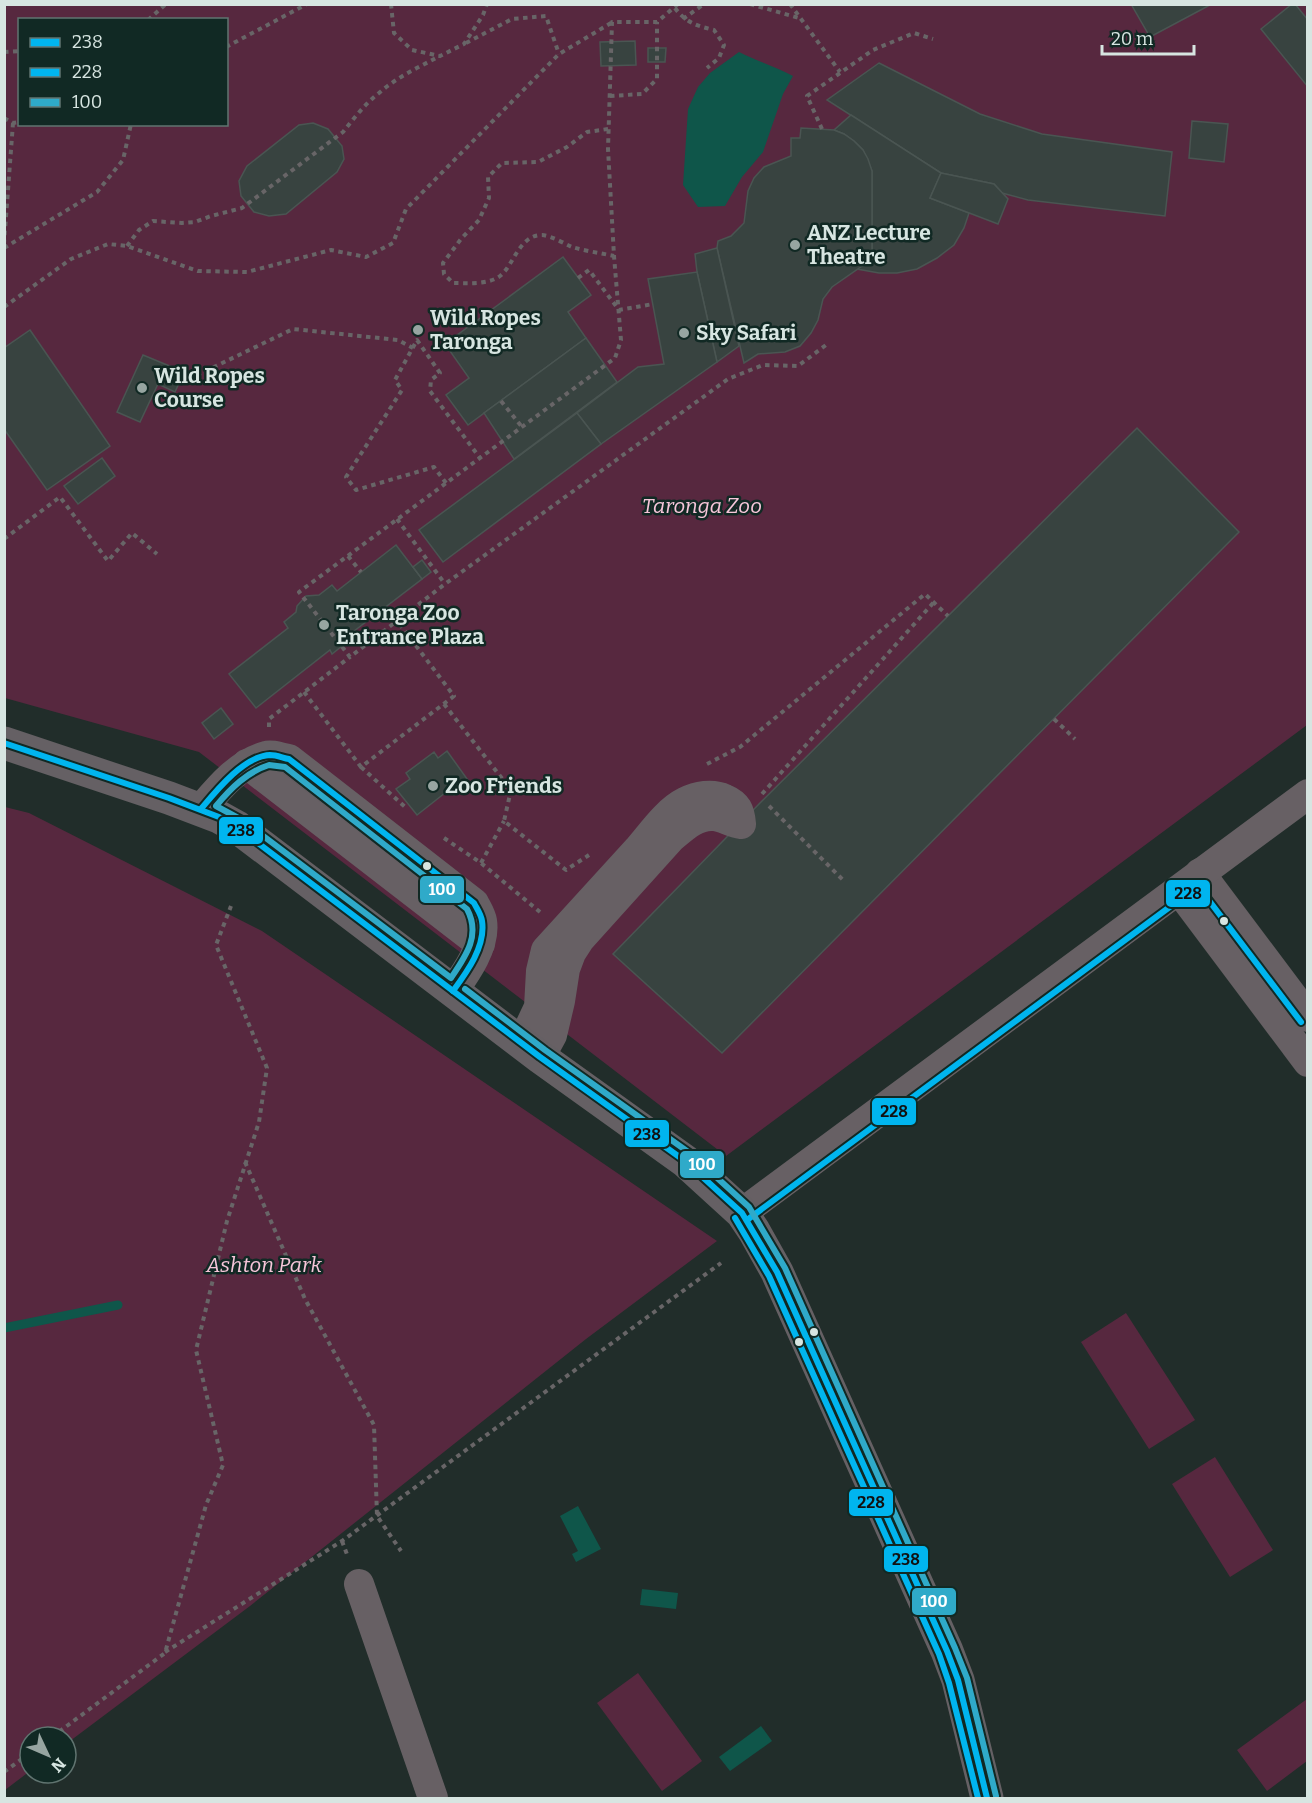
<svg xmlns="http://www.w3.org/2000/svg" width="1312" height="1803" font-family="Bitter,serif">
  <rect width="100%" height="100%" fill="#212d2a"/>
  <g fill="#57283f" fill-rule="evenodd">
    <path d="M4 5H1307V725L726 1156 199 752 5 698ZM20 20H226V124H20Z"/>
    <path d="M5 807 29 813 262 931 717 1241 586 1339 250 1606 66 1744V1737H30V1771L5 1790Z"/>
    <path d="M1126 1313 1195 1420 1149 1449 1081 1342Z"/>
    <path d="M1215 1457 1273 1550 1230 1577 1172 1484Z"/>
    <path d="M638 1673 702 1761 662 1791 597 1703Z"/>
    <path d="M1307 1699V1761L1267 1791 1237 1750Z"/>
  </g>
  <g fill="#0f564a">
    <path d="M739 52C757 61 776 67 793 76L783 94 763 152 742 177 725 206 698 207 683 185 688 109 698 87 710 73Z"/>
    <path d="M578 1506 601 1549 576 1562 572 1554 578 1551 560 1516Z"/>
    <path d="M642 1589 678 1593 676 1609 640 1605Z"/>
    <path d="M761 1726 772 1741 730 1771 719 1757Z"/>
  </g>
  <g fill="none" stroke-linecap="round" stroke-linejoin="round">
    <path stroke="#0f564a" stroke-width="9" d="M4 1328 118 1305"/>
  </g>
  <g fill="#384340" stroke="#4a5552" stroke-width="1.5">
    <path d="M1131 4H1209L1210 5 1150 37Z"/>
    <path d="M1292 4H1295L1308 20V87L1261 29Z"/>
    <path d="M635 41 636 65 601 66 600 42Z"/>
    <path d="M648 48H666L665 62H648Z"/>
    <path d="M879 63 980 114 1042 134 1172 152 1165 216 1028 200 1002 193 994 184 941 173 827 100Z"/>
    <path d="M851 115 941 173 930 198 969 213 964 228 954 245 937 258 917 269 897 273H879L857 269 872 259V171L863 150 854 141 844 134 834 130Z"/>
    <path d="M1192 121 1228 124 1224 162 1189 158Z"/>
    <path d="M313 123 328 129 342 146 344 159 337 172 286 214 269 216 254 212 241 196 239 181 247 166 299 125Z"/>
    <path d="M801 128 834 130 844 134 854 141 863 150 868 159 872 171V259L832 287 823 299 818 320 811 333 800 346 785 352 758 354 744 363 717 248 718 241 731 236 744 223 748 191 754 178 764 167 791 156V138H800Z"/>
    <path d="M941 173 994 184 1008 199 998 224 930 198Z"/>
    <path d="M717 248 739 346 717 362 697 272 695 254Z"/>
    <path d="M563 257 591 295 568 312 586 338 468 425 446 395 469 378 445 344Z"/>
    <path d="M697 272 717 362 601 444 577 413 638 367 664 364 648 279Z"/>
    <path d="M30 330 110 446 47 490 4 429V348Z"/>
    <path d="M586 338 617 382 514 459 484 413Z"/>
    <path d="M143 355 184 372 175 392 158 384 140 422 117 412Z"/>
    <path d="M577 413 601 444 443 562 419 530Z"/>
    <path d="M1137 428 1239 532 722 1053 613 954 759 804Z"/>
    <path d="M102 458 115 476 78 504 64 486Z"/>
    <path d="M396 545 422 579 349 635 351 638 342 646 332 654 330 650 256 708 229 674 288 628 284 622 296 612 297 606 306 596 319 595 332 585 337 591Z"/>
    <path d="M422 560 431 572 422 579 413 567Z"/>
    <path d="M221 708 233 724 214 739 202 723Z"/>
    <path d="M447 751 470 783 454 795 450 789 417 815 396 789 410 779 406 773 434 752 438 758Z"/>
  </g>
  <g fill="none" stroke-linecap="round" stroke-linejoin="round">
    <g stroke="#686567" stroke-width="4" stroke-dasharray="4.5 4.5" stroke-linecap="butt">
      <path d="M391 4 394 33 412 50 440 56 464 44 483 15 487 4"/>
      <path d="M678 4 657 22H612L608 149 614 256 621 340 615 358 299 592 350 657 445 584 728 379 763 365 798 366 826 345"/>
      <path d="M750 4 799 18"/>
      <path d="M790 4 840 72"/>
      <path d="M675 8C685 22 697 26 714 30L724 45 719 58 707 68"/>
      <path d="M683 19 704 4"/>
      <path d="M148 20 166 4"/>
      <path d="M466 43 512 19 546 16 559 54"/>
      <path d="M226 47 307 4"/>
      <path d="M4 52 20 51"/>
      <path d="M610 96 642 94 657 79V22"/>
      <path d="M4 118 13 123 20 122"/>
      <path d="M608 129 587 132 567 147 538 162 502 163 488 177 489 198 479 220 461 239 443 263 444 274 453 283C467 283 488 285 500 276 514 265 519 235 542 235 552 236 563 243 572 247 585 251 600 253 614 256"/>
      <path d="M822 129 807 96 873 50 914 33 933 39"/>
      <path d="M4 244 13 123"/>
      <path d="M127 246 139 230 153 221 182 223 195 222 211 216 242 208 343 132C354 118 365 104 379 93 397 77 419 67 440 56"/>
      <path d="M4 248 97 192 123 160 131 124"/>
      <path d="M578 278 589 270 619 310 653 304"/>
      <path d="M4 307 71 259 108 244 127 246 198 271 247 272 331 250 366 257 393 243 406 209 559 54 611 23"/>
      <path d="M180 381 189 379 293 329 398 340 413 348"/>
      <path d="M501 401 522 427"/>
      <path d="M446 483 434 467 356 490 346 477 402 390 395 380 417 340 440 373 431 380 430 391 480 458"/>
      <path d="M397 519 445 584"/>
      <path d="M4 539 60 497 108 561 132 533 157 554"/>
      <path d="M348 556 361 572"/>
      <path d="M304 692 361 767 454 696 386 606"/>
      <path d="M444 704 511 790 504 821 566 870 589 855"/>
      <path d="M1054 719 1075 739"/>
      <path d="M269 727V719L350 657"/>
      <path d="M707 764 740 747 925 594 948 616"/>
      <path d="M361 767 405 807"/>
      <path d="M762 794 934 602"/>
      <path d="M769 806 844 881"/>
      <path d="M444 838 481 863 540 912"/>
      <path d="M481 863 504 821"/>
      <path d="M245 1162 305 1299 374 1425 377 1516 401 1551"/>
      <path d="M342 1541 348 1557"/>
      <path d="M165 1652 342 1541 721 1263"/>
      <path d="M52 1737 165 1653 206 1505 223 1465 196 1350 227 1221 259 1122 267 1068 216 945 231 906"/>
      <path d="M4 1772 30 1753"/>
    </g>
    <g stroke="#676064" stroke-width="30">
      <path d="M247 764 480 944"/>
      <path d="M201 809C218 789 239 763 266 756 272 754 282 758 289 759L474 903C477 909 481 915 482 921 486 945 466 973 453 991"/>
      <path d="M1200 873 1308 1017"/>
      <path d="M1179 890 1308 1062"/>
      <path d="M520 1041 530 1026 539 1007 541 971 546 950C577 916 608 882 639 848 652 833 667 811 685 802 697 796 712 793 725 799 737 804 740 811 741 824 731 823 722 816 713 816 696 815 683 828 671 838L580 939 571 953 565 969 560 1001 552 1035 540 1057"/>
      <path d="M742 1213 1308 794"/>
      <path d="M359 1584 433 1798"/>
    </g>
    <path stroke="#656064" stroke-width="33" d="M4 743 169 798 219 817 237 827 540 1057 685 1161 742 1213 754 1231 777 1272 947 1651 958 1680 987 1798"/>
    <defs>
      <g id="bus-1">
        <path d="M4 743 169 798 219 817 237 827 540 1057 685 1161 742 1213 777 1272 947 1651 958 1680 987 1798"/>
        <path d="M201 809C216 791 244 756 270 755 277 755 283 758 289 759L474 903C477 909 481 914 482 921 486 946 467 972 453 991"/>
      </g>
      <g id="bus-2">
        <path d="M735 1218 769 1276 939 1654 949 1683 978 1798"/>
        <path d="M747 1220 1198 886 1301 1022"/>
      </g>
      <g id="bus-3">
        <path d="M269 765 285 767 467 909C481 935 466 956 451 978L242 820 216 806C231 788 247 772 269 765Z"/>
        <path d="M465 989 545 1050 691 1154 749 1207 785 1268 955 1648 967 1678 996 1796"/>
      </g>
    </defs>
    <use href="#bus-1" stroke="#112924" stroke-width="10"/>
    <use href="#bus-2" stroke="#112924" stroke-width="10"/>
    <use href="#bus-3" stroke="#112924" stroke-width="10"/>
    <use href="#bus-1" stroke="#00b5ef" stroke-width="6"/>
    <use href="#bus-2" stroke="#00b5ef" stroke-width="6"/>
    <use href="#bus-3" stroke="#2faac9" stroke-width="6"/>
  </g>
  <g fill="#97a5a1" stroke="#112924" stroke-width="2">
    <circle cx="795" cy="245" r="6"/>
    <circle cx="418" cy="330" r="6"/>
    <circle cx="684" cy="333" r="6"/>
    <circle cx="142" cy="388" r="6"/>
    <circle cx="324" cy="625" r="6"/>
    <circle cx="433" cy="786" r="6"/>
  </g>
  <g fill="#d7e5e1" stroke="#112924" stroke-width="2">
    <circle cx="427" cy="866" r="5"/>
    <circle cx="1224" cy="921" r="5"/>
    <circle cx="814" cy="1332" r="5"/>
    <circle cx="799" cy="1342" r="5"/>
  </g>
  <g text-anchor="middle" stroke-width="5" stroke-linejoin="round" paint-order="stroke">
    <g font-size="21" font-weight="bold" fill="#d7e5e1" stroke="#112924" text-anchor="start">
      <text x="807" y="240">ANZ Lecture<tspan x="807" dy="24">Theatre</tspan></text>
      <text x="430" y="325">Wild Ropes<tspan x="430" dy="24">Taronga</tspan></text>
      <text x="696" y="340">Sky Safari</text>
      <text x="154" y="383">Wild Ropes<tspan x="154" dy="24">Course</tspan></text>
      <text x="336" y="620">Taronga Zoo<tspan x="336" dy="24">Entrance Plaza</tspan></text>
      <text x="445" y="793">Zoo Friends</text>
    </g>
    <g font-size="21" font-style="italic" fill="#f7c6da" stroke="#112924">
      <text x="702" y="513">Taronga Zoo</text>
      <text x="264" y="1272">Ashton Park</text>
    </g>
  </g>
  <g stroke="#112924" stroke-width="2">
    <rect x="218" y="816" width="46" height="29" rx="6" fill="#00b5ef"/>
    <rect x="419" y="875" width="46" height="29" rx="6" fill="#2faac9"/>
    <rect x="1165" y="879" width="46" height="29" rx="6" fill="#00b5ef"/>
    <rect x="871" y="1097" width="46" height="29" rx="6" fill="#00b5ef"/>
    <rect x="624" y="1119" width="46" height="29" rx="6" fill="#00b5ef"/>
    <rect x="679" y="1150" width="46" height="29" rx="6" fill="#2faac9"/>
    <rect x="848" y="1488" width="46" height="29" rx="6" fill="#00b5ef"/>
    <rect x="883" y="1545" width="46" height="28" rx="6" fill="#00b5ef"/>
    <rect x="911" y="1587" width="46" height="29" rx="6" fill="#2faac9"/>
  </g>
  <g font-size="16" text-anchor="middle" font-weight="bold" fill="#fff">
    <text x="442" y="895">100</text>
    <text x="702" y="1170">100</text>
    <text x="934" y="1607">100</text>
  </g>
  <g font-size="16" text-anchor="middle" font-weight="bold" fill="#111">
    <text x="241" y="836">238</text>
    <text x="1188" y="899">228</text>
    <text x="894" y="1117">228</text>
    <text x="647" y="1140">238</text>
    <text x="871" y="1508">228</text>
    <text x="906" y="1565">238</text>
  </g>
  <rect width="1312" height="1803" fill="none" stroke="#d7e5e1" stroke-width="12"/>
  <rect x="18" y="18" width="210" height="108" fill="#112924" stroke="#607470" stroke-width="1.5"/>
  <rect x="30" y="38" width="30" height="9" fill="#00b5ef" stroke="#607470" stroke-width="1.5"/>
  <text x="72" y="48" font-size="18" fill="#d7e5e1">238</text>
  <rect x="30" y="68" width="30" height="9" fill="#00b5ef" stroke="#607470" stroke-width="1.5"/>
  <text x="72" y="78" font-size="18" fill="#d7e5e1">228</text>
  <rect x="30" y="98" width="30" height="9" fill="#2faac9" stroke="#607470" stroke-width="1.5"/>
  <text x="72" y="108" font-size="18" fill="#d7e5e1">100</text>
  <g transform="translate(48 1755) rotate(134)"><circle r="28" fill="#112924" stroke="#607470" stroke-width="1.5"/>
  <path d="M0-4.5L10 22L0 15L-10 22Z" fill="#97a5a1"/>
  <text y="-9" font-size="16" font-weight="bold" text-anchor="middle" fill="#d7e5e1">N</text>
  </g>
  <path d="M1102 45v9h92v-9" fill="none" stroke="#d7e5e1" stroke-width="3"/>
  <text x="1111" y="45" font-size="18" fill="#d7e5e1" stroke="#112924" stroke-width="4.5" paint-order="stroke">20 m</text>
</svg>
